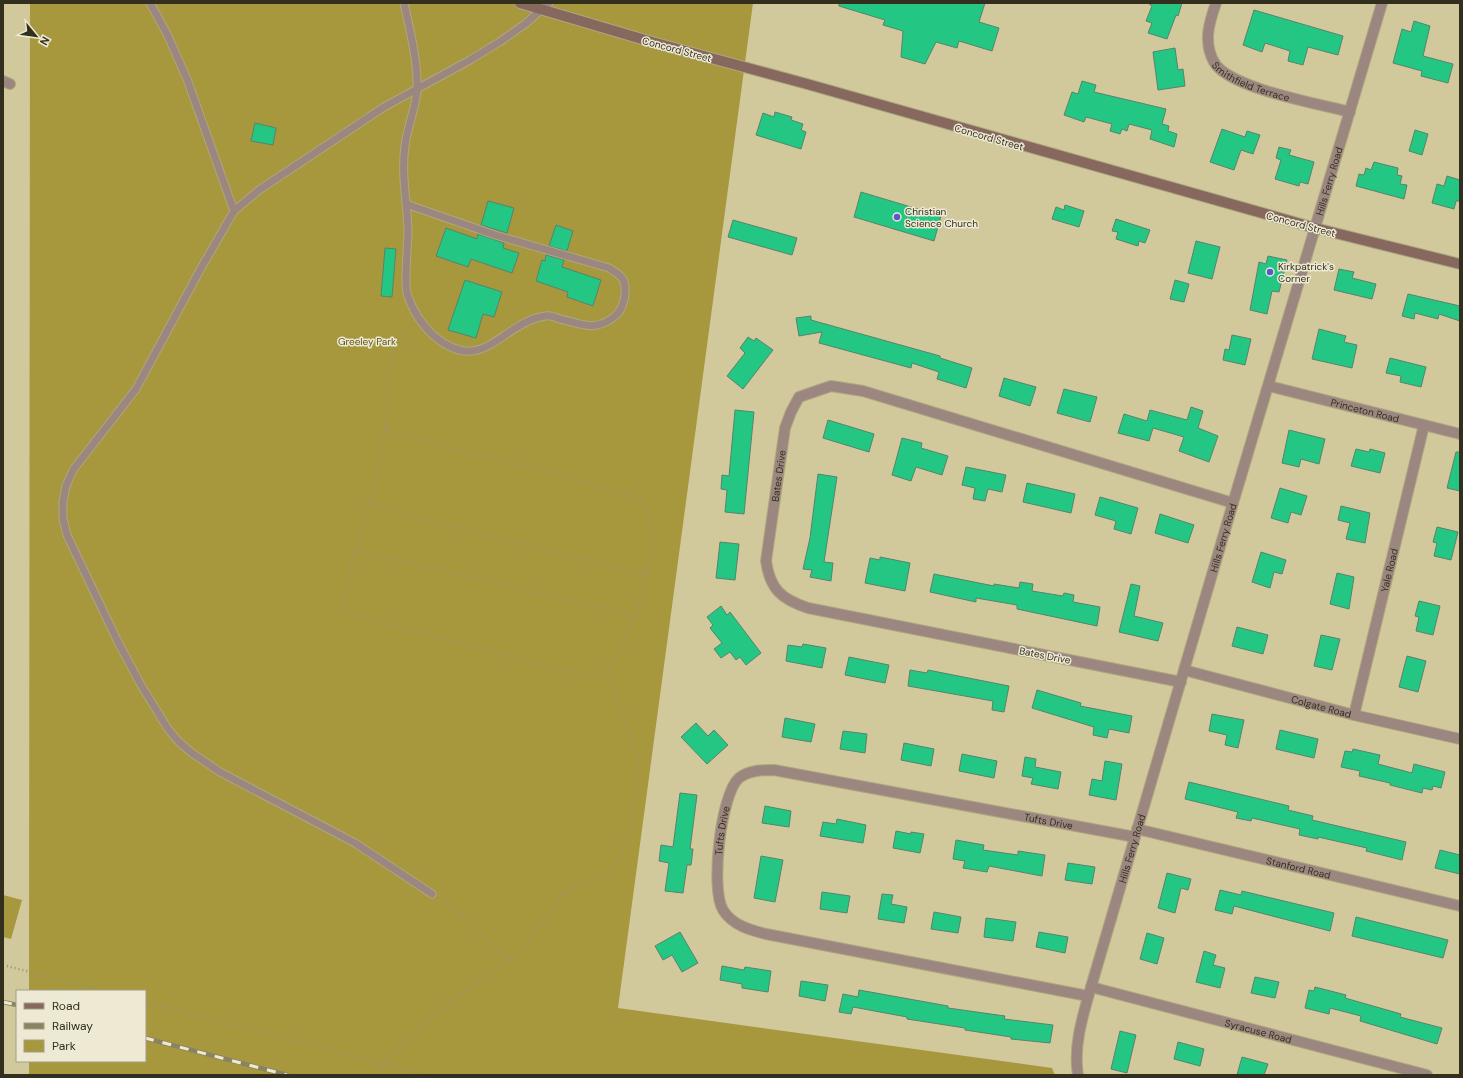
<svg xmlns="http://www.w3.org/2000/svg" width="1463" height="1078" font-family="'DM Sans',sans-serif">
  <rect width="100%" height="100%" fill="#d1c99c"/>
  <g fill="#a7973d">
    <path d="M30 3H753L618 1008 1052 1068 1055 1075H29V1061H145V991H29Z"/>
    <path d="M3 895 22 900 11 939 3 937Z"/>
  </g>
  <g fill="#24c684" stroke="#58836b">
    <path d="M839 3H985L979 22 999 28 992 51 959 41 957 48 936 42 925 64 901 57 903 31 883 25 885 20 839 6Z"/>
    <path d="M1148 3H1182L1178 16 1176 15 1167 39 1148 33 1152 23 1146 21 1152 6Z"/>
    <path d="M1254 10 1343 36 1338 55 1308 47 1303 65 1288 61 1290 51 1265 43 1262 52 1243 45Z"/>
    <path d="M1414 21 1430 26 1423 56 1453 64 1448 83 1421 76 1422 71 1393 63 1402 29 1411 32Z"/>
    <path d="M1175 48 1178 70 1183 69 1185 86 1158 90 1153 52Z"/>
    <path d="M1082 81 1096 85 1094 92 1166 109 1162 124 1169 126 1168 131 1177 134 1174 147 1150 139 1152 130 1129 124 1127 131 1122 129 1120 134 1110 131 1112 124 1086 117 1084 122 1064 115 1072 92 1078 94Z"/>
    <path d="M775 112 792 117 791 120 803 124 801 130 806 132 801 149 756 135 763 113 774 117Z"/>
    <path d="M255 123 276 128 273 145 251 141Z"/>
    <path d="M1222 129 1245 137 1247 131 1260 135 1253 154 1241 150 1234 170 1210 162Z"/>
    <path d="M1415 130 1428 134 1422 155 1409 151Z"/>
    <path d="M1279 147 1291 150 1289 155 1314 162 1308 184 1300 182 1299 186 1275 179 1281 160 1276 158Z"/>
    <path d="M1374 162 1398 168 1397 175 1402 176 1400 184 1407 185 1404 199 1356 186 1359 174 1364 175 1366 168 1371 170Z"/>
    <path d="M1447 176 1460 180V201H1456L1454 209 1432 203 1437 184 1444 186Z"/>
    <path d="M861 192 941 216 934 241 854 217Z"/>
    <path d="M488 201 514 208 507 233 481 225Z"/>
    <path d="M1065 205 1084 211 1079 227 1052 219 1056 207 1064 210Z"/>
    <path d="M1116 219 1150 230 1145 243 1139 241 1138 246 1116 239 1118 232 1112 231Z"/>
    <path d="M733 220 797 238 792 255 728 237Z"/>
    <path d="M556 225 573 231 567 251 549 246Z"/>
    <path d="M446 228 477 239 478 234 504 243 503 248 519 253 512 273 471 259 468 267 436 256Z"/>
    <path d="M1196 241 1220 247 1212 279 1188 273Z"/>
    <path d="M385 248 396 249 392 297 381 296Z"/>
    <path d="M546 255 564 260 562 267 601 280 593 306 567 297 568 292 536 281 542 260 545 261Z"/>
    <path d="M1268 256 1287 260 1279 292 1272 291 1267 314 1250 310 1259 262 1266 264Z"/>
    <path d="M1339 269 1354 272 1352 278 1376 284 1372 299 1334 290Z"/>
    <path d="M465 280 502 292 494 317 483 314 476 338 448 330Z"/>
    <path d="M1175 280 1189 284 1184 302 1170 299Z"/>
    <path d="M1408 294 1460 306V321L1439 314 1438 319 1415 313 1414 319 1402 316Z"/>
    <path d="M811 316V320L940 356V358L972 368 966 388 937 379 939 372 912 363 911 368 819 343 822 332 799 336 796 318Z"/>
    <path d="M1319 329 1346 336 1344 342 1357 345 1352 368 1312 359Z"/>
    <path d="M1232 335 1251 339 1245 365 1223 360 1225 349 1229 350Z"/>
    <path d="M748 337 754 341 756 338 773 350 743 389 727 376 745 353 740 348Z"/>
    <path d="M1390 358 1426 367 1421 387 1400 382 1401 376 1386 373Z"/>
    <path d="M1004 378 1036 387 1030 406 999 396Z"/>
    <path d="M1064 389 1097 397 1090 422 1057 413Z"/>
    <path d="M1191 407 1203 411 1198 428 1218 436 1209 462 1179 451 1184 437 1153 428 1149 441 1118 433 1124 414 1147 421 1150 410 1187 420Z"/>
    <path d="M735 410 754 412 744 514 725 512 727 490 721 489 722 475 729 476Z"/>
    <path d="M828 420 874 434 869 452 823 438Z"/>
    <path d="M1289 430 1325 439 1319 464 1301 459 1299 467 1282 463Z"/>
    <path d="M902 438 922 443 921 448 948 456 942 475 916 467 911 481 892 475Z"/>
    <path d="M1356 449 1369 452 1370 449 1385 453 1380 473 1351 466Z"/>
    <path d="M1456 452H1460V491L1447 488Z"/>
    <path d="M966 467 1006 475 1002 492 988 489 985 501 973 499 975 488 962 485Z"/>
    <path d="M818 474 837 477 824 562 833 563 831 581 810 577 812 570 803 569 810 538Z"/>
    <path d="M1027 483 1075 494 1071 513 1023 502Z"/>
    <path d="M1280 488 1307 496 1301 515 1291 512 1288 523 1271 518Z"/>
    <path d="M1100 497 1138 508 1131 534 1114 529 1116 521 1095 515Z"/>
    <path d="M1341 506 1370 513 1365 543 1346 539 1350 523 1338 520Z"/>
    <path d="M1160 514 1194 525 1188 543 1155 533Z"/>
    <path d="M1437 527 1458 532 1451 560 1434 556 1437 543 1433 542Z"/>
    <path d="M720 542 739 544 735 580 716 578Z"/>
    <path d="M1261 552 1286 560 1282 574 1274 572 1270 588 1252 582Z"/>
    <path d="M880 557 910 563 905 591 865 583 870 558 880 560Z"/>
    <path d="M1337 573 1354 577 1349 609 1330 604Z"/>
    <path d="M934 574 994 586V584L1019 588 1020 582 1033 584 1032 591 1063 596 1064 593 1074 595 1073 602 1100 607 1097 626 1017 609V605L976 598V602L930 592Z"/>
    <path d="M1131 584 1140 586 1134 616 1163 623 1158 641 1119 632Z"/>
    <path d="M1419 601 1440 606 1433 635 1416 631 1419 617 1415 616Z"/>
    <path d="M721 606 727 615 730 612 761 653 746 665 740 657 736 660 730 652 721 658 714 649 722 643 710 628 713 625 707 617Z"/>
    <path d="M1237 627 1268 635 1263 654 1232 646Z"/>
    <path d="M1321 635 1340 639 1332 670 1314 666Z"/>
    <path d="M803 644 826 648 822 668 786 661 788 645 802 647Z"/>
    <path d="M1407 656 1426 661 1418 692 1399 687Z"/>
    <path d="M849 657 889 665 885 683 845 675Z"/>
    <path d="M910 670 927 673 928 670 1009 686 1004 712 992 710 993 701 908 686Z"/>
    <path d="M1037 690 1081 703 1080 706 1132 716 1129 733 1109 729 1107 738 1093 735 1094 727 1032 708Z"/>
    <path d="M1212 714 1244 720 1238 748 1225 745 1227 735 1209 731Z"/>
    <path d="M785 718 815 724 811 742 782 737Z"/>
    <path d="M696 723 708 736 714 730 728 745 707 764 681 737Z"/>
    <path d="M1280 730 1318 739 1314 758 1276 749Z"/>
    <path d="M843 731 867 734 865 753 840 749Z"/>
    <path d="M904 743 934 749 931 766 901 760Z"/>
    <path d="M1353 749 1380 755 1378 764 1412 773 1414 764 1445 772 1441 788 1433 786 1432 790 1423 788 1422 793 1390 785V783L1359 776 1360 771 1341 767 1345 751 1352 752Z"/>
    <path d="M962 754 997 761 994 778 959 771Z"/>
    <path d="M1025 757 1036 759 1035 767 1061 772 1058 789 1031 784 1033 778 1022 776Z"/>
    <path d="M1105 761 1122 764 1116 800 1089 795 1092 779 1102 781Z"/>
    <path d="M1189 782 1289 806 1288 810 1313 816 1312 820 1406 842 1402 860 1366 851 1367 848 1318 837V839L1299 835 1300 829 1252 818 1251 821 1236 818 1238 812 1185 799Z"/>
    <path d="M680 793 697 795 690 849H693L691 865H687L683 893 665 891 669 863 659 861 661 845 673 847Z"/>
    <path d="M765 806 791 811 789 827 762 823Z"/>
    <path d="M837 819 866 825 863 843 820 836 823 822 836 824Z"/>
    <path d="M896 831 911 834V832L924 834 920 853 893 848Z"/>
    <path d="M956 840 984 845 983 850 1018 855V851L1045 855 1042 876 989 866 987 872 963 868 965 861 953 859Z"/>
    <path d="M1440 850 1460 855V874L1435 868Z"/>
    <path d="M761 856 783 860 775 902 754 898Z"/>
    <path d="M1068 863 1095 867 1092 884 1065 880Z"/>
    <path d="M1167 873 1191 879 1188 890 1181 888 1175 913 1158 908Z"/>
    <path d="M1220 890 1241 895 1242 891 1334 913 1330 931 1234 906 1232 914 1215 910Z"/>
    <path d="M822 892 850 896 847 913 820 909Z"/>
    <path d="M882 894 893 895 891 904 907 907 904 923 878 919Z"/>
    <path d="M934 912 961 917 958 933 931 929Z"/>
    <path d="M1356 917 1448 940 1443 958 1352 936Z"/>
    <path d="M986 918 1016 922 1013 941 984 937Z"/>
    <path d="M680 932 698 963 682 972 672 955 663 960 655 946Z"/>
    <path d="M1039 932 1068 937 1065 953 1036 947Z"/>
    <path d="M1147 933 1164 938 1157 964 1140 959Z"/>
    <path d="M1204 951 1216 955 1213 965 1225 968 1220 988 1196 982Z"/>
    <path d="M722 966 744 970 745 967 771 971 768 992 742 988V984L720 980Z"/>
    <path d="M1255 977 1279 982 1275 998 1251 993Z"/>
    <path d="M801 981 828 985 825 1001 799 996Z"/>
    <path d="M1315 987 1346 995 1345 998 1401 1014 1400 1017 1442 1028 1437 1044 1360 1021 1361 1016 1330 1008 1329 1014 1305 1008 1309 990 1314 991Z"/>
    <path d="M859 990 948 1006V1008L1005 1016 1004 1019 1053 1025 1050 1043 1011 1039V1037L965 1030V1028L907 1019V1017L853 1007 851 1014 839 1012 843 994 858 997Z"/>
    <path d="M1120 1031 1136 1035 1127 1073 1111 1069Z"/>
    <path d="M1178 1042 1204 1049 1200 1066 1174 1059Z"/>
    <path d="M1242 1057 1268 1064 1264 1075H1237Z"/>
  </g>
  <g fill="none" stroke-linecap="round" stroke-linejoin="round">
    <defs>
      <g id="lane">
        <path d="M150 3 167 34 187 79 234 211"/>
        <path d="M404 3C410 31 418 61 417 90 416 108 407 127 405 146 401 174 407 201 408 230 408 245 404 281 407 293 412 310 421 324 434 336 483 377 501 323 545 316 550 315 555 317 560 319 582 324 594 332 614 317 622 311 626 298 625 288 625 277 617 273 609 268L495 235 406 204"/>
        <path d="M432 894 355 843 220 772 192 753 179 742 168 729 141 685 117 640 67 535 63 519V502L66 486 73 470 136 389 200 270 234 211 259 190 384 107 470 60 501 41 525 24 549 3"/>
      </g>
      <g id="street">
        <path id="s1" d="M1216 3C1209 23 1203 42 1214 62 1228 88 1319 104 1350 112"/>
        <path d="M3 81 10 84"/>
        <path id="s2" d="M1269 386 1460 434"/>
        <path id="s3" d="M1184 670 1354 715 1460 739"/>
        <path id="s4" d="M1181 682 808 608C781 599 770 589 766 561L785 428 791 412 799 397 831 386 863 391 1233 503"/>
        <path id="s5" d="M1354 715 1424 425"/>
        <path id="s6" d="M1137 829 1460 906"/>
        <path id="s7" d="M1091 987 1427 1075"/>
        <path id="s8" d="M1088 996 766 934C750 930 732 925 723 910 710 889 721 793 739 778 749 770 763 770 774 770L1135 837"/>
        <path id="s9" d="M1078 1075C1073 1046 1083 1015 1091 987L1233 503 1382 3"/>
      </g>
      <path id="secondary" d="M520 3 652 42 807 84 1315 228 1460 264"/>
    </defs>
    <use href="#lane" stroke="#aea780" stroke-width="9"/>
    <use href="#street" stroke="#aea780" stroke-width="12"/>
    <use href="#secondary" stroke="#aea780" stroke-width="12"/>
    <g stroke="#9a9470" stroke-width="2.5" stroke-dasharray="1 3" stroke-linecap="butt">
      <path d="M386 429 399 435 601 486 639 499 650 512 653 542 638 610 620 654 604 674 595 678 349 614 344 609 342 600 379 469 386 429 388 375 392 356 401 338 412 325"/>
      <path d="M370 502 411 516 647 575"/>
      <path d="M356 550 636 616"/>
      <path d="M439 899 468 919 508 961"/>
      <path d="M3 965 103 991"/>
      <path d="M145 1002 427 1075"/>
      <path d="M376 1075 383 1065 411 1035 465 991 508 961 529 941 565 891 613 873 631 826 639 761 610 676"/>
    </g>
    <use href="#lane" stroke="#9c8780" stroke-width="7"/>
    <use href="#street" stroke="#9c8780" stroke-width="10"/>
    <use href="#secondary" stroke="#86685e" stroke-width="10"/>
    <defs>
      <g id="rail">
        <path d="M3 1002 17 1005"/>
        <path d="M145 1038 287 1075"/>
      </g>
    </defs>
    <use href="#rail" stroke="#898363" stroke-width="4.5"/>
    <use href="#rail" stroke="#ede9d2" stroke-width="3" stroke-dasharray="9" stroke-linecap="butt"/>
  </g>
  <g fill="#5a57cf" stroke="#ede9d2" stroke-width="1.5">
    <circle cx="897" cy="217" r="4"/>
    <circle cx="1270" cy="272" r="4"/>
  </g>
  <g text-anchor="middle" stroke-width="3" stroke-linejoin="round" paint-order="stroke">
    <g font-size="10" fill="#322f1e" stroke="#ede9d2">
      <text transform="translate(677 49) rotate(15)" y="4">Concord Street</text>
      <text dy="4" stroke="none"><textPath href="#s1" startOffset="104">Smithfield Terrace</textPath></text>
      <text transform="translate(989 137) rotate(16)" y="4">Concord Street</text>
      <text dy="4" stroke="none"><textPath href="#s9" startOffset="930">Hills Ferry Road</textPath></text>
      <text transform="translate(1301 224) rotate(15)" y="4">Concord Street</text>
      <text dy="4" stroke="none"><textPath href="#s2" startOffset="99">Princeton Road</textPath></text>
      <text dy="4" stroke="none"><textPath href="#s4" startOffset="534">Bates Drive</textPath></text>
      <text dy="4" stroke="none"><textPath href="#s9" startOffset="558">Hills Ferry Road</textPath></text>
      <text dy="4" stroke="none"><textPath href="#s5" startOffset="149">Yale Road</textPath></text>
      <text transform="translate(1045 655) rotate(11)" y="4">Bates Drive</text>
      <text dy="4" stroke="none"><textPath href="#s3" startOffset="142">Colgate Road</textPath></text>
      <text dy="4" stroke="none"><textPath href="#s8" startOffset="831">Tufts Drive</textPath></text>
      <text dy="4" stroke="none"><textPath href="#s8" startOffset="459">Tufts Drive</textPath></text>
      <text dy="4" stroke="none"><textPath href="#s9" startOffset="234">Hills Ferry Road</textPath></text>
      <text dy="4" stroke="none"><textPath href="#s6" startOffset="166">Stanford Road</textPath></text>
      <text dy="4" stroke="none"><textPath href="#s7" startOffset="173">Syracuse Road</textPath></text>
    </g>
    <g font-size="10" fill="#322f1e" stroke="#ede9d2" text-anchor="start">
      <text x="905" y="215">Christian<tspan x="905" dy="12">Science Church</tspan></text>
      <text x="1278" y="270">Kirkpatrick's<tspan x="1278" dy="12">Corner</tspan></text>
    </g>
    <g font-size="10" fill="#5c531b" stroke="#ede9d2">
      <text x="367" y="345">Greeley Park</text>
    </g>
  </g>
  <rect width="1463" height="1078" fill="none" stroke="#322f1e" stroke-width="8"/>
  <rect x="16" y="990" width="130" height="72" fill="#ede9d2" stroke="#a29f8a"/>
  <rect x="24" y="1003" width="20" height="6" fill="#86685e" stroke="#a29f8a"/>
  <text x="52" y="1010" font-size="12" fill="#322f1e">Road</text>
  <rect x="24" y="1023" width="20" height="6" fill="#898363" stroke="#a29f8a"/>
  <text x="52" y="1030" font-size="12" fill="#322f1e">Railway</text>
  <rect x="24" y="1040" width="20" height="12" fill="#a7973d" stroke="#a29f8a"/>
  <text x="52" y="1050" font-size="12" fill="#322f1e">Park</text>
  <g transform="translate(36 36) rotate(119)" stroke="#ede9d2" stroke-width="3" paint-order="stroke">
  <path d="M0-3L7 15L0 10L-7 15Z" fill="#322f1e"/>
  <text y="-6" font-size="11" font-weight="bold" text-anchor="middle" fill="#322f1e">N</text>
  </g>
</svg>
